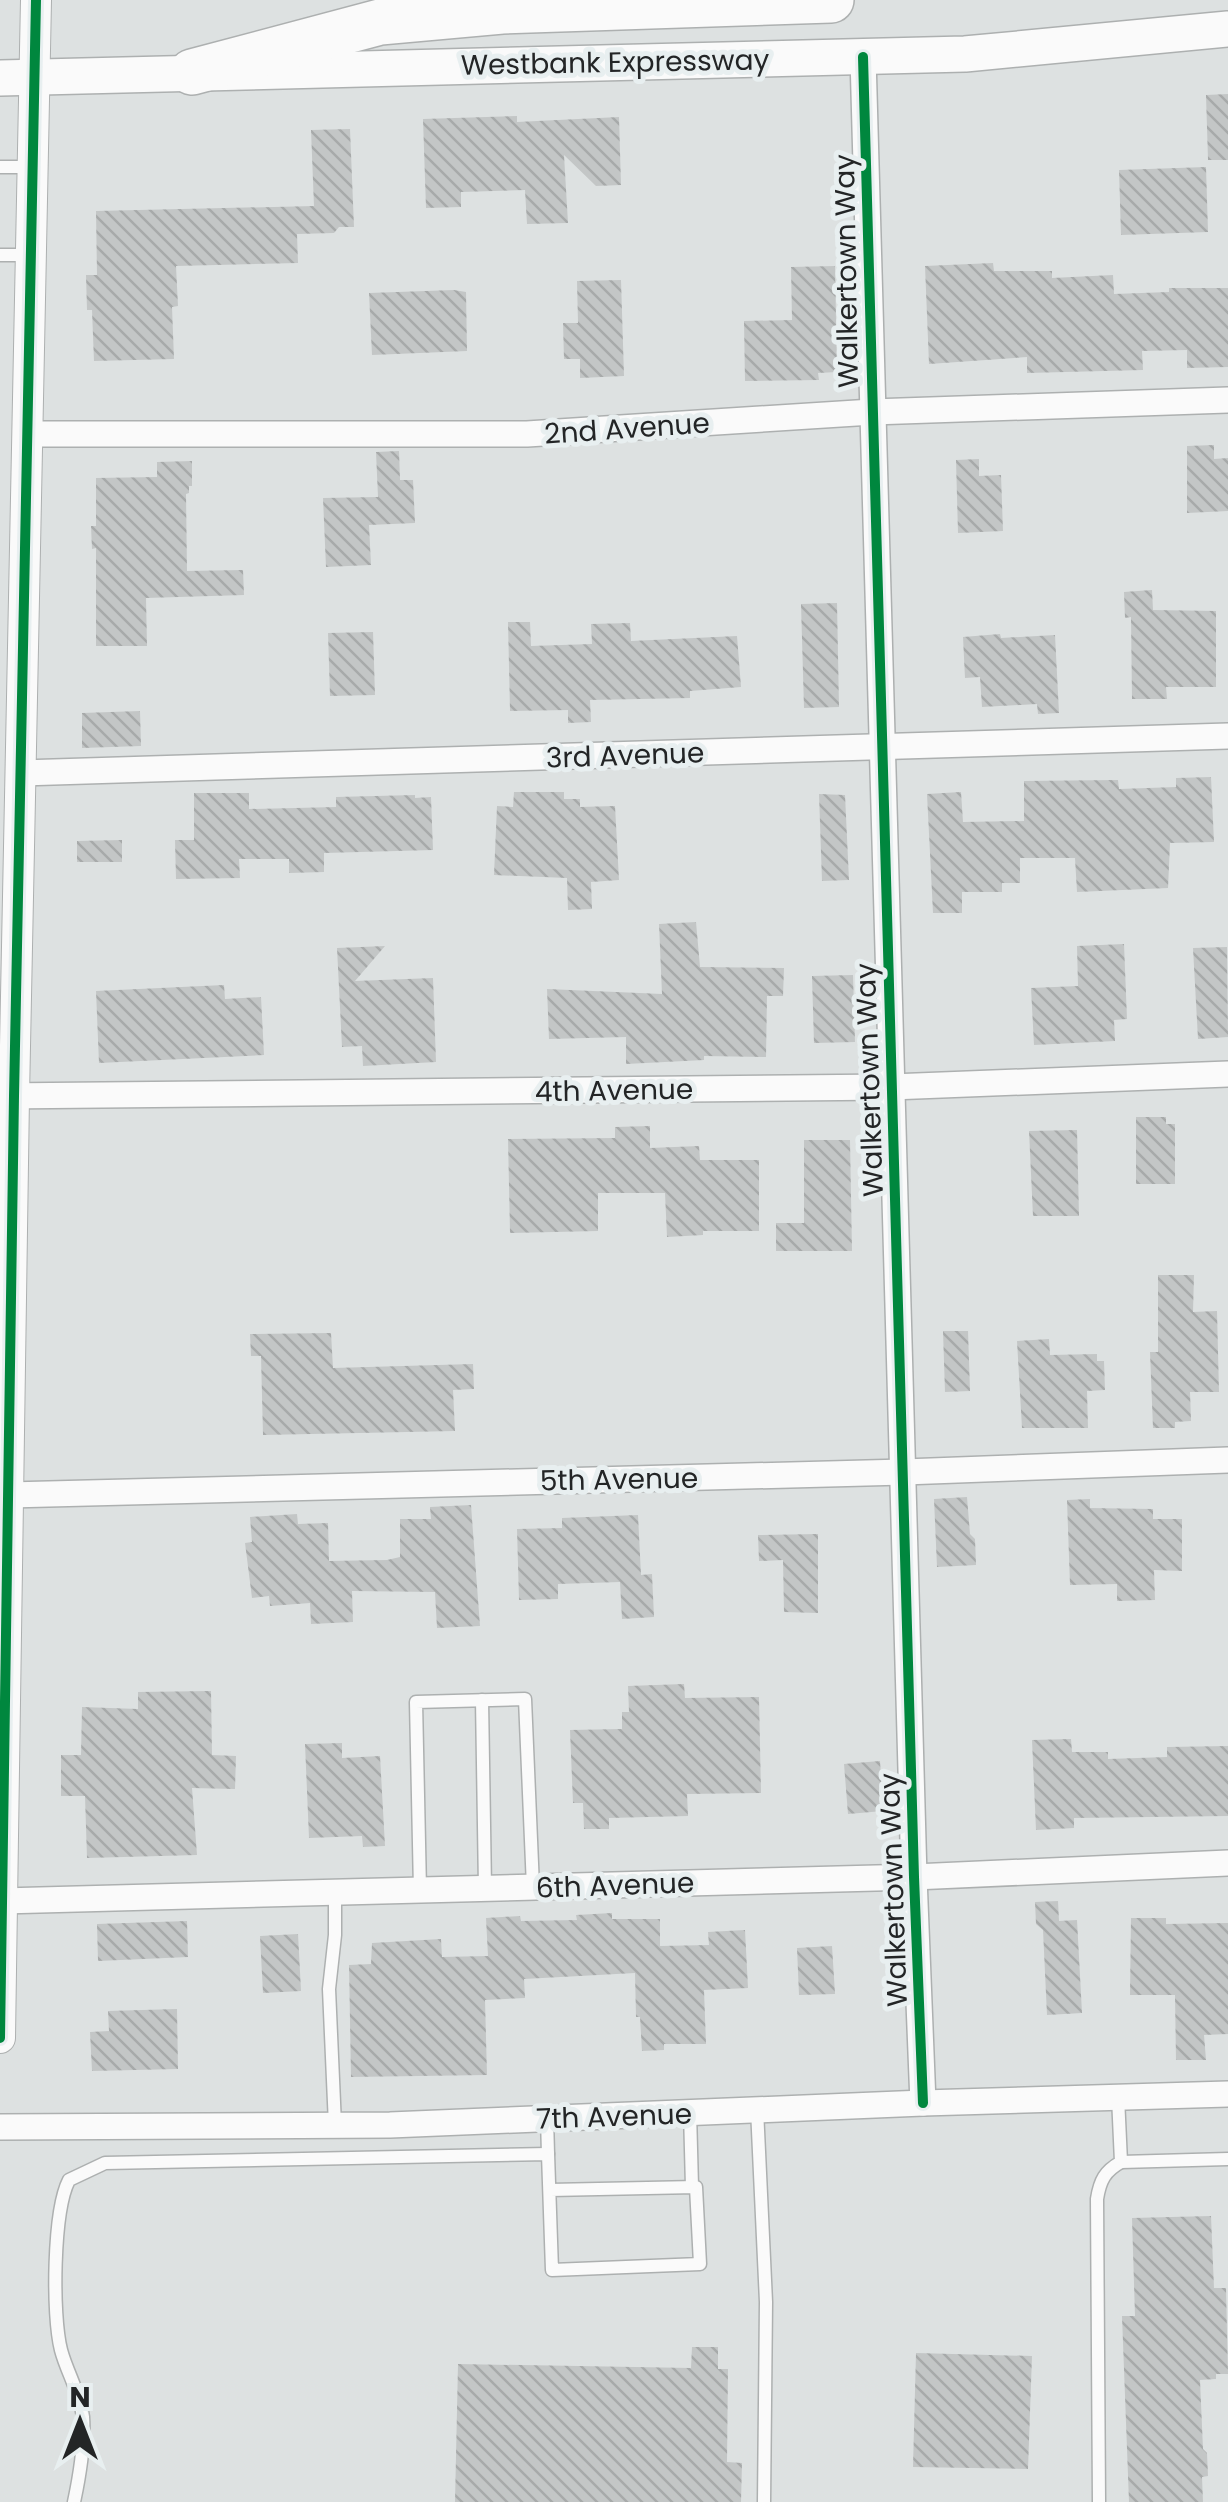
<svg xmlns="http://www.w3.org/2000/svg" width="1228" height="2502" font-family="Poppins,sans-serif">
  <defs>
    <pattern id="building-back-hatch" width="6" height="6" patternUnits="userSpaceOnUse" patternTransform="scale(2.5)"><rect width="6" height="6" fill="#c3c6c6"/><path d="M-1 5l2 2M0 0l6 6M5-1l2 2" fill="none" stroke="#a7aaaa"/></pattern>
  </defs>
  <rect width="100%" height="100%" fill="#dde1e1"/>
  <g fill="url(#building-back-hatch)">
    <path d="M1228 94V160H1208L1206 95Z"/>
    <path d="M517 116V122L619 117 621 185 596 186 564 155 568 223 527 224 525 190 461 192V207L426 208 423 119Z"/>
    <path d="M350 129 354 227H339L334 233 297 234 298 263 176 266 178 306 172 307 174 359 94 361 92 310H87L86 275H97L96 211 314 206 311 130Z"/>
    <path d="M1206 167 1208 232 1121 235 1119 170Z"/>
    <path d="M993 263 994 271H1052V278L1113 275 1114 294 1169 292V288H1228V367L1187 368V350L1142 351 1143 370 1027 373V357L929 364 925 266Z"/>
    <path d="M835 266 837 372 818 373 819 380 745 381 744 321 792 320 791 267Z"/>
    <path d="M621 280 624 376 580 378V359H564L563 323H578L577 281Z"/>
    <path d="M454 290 466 292 467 351 372 355 369 293Z"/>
    <path d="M1214 445V459L1228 458V511L1187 513V446Z"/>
    <path d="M399 451 400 480H413L415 523 369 525 371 565 326 567 323 498 378 497 376 452Z"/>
    <path d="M979 459V476L1001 475 1003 531 958 533 956 460Z"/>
    <path d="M192 461V486H189V493L186 494 187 571 243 570 244 595 146 598 147 646H96V548L92 549 91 526H96V478L157 477V462Z"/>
    <path d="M1152 590 1153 610 1216 611V687H1166L1167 699H1132L1131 617 1125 618 1124 592Z"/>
    <path d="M837 603 839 707 804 708 801 604Z"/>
    <path d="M508 622H530L531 646 592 644 591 624 630 623 631 641 737 636 741 687 690 691V698L590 700 591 722 568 723V710L510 711Z"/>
    <path d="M373 632 375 695 330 696 328 633Z"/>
    <path d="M1000 634 1001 638 1055 635 1059 713 1038 714 1037 704 982 707 980 677 965 678 963 637Z"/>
    <path d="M140 711 141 746 82 748V713Z"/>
    <path d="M1211 777 1214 842 1170 843 1168 888 1077 892 1075 858H1020V883H1002V892H962V913H933L927 794 961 792 963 822 1024 821V781L1118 780 1119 789 1176 787V778Z"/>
    <path d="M514 792H564V799H580V807L615 806 619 880 591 882 592 909 568 910 567 878 494 875 497 806 513 807Z"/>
    <path d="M194 793H249V809L336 807V797L415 795V798L431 797 433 850 324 853V872L289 873V859H239L240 878 176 879 175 840H194Z"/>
    <path d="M819 794 845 795 849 880 822 881Z"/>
    <path d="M122 840V862H77V841Z"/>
    <path d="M696 922 700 967 784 968 783 996H767L766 1057 704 1056V1060L626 1064V1037L549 1039 547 989 662 994 659 924Z"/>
    <path d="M1124 944 1127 1019 1114 1020 1115 1041 1034 1045 1031 988 1078 986 1077 946Z"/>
    <path d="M385 946 355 981 433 978 436 1062 363 1066 362 1046 342 1047 337 948Z"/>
    <path d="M1227 947 1228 1037 1198 1039 1193 948Z"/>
    <path d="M853 975 855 1042 814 1043 812 976Z"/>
    <path d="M224 985 225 999 261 997 264 1055 99 1063 96 991Z"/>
    <path d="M1136 1117H1166V1124H1175V1184H1136Z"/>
    <path d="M650 1126V1148L699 1146 700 1160H759V1231H703V1235L667 1237 665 1193H598V1231L510 1233 508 1139 615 1138V1127Z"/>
    <path d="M1077 1130 1079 1216H1033L1029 1131Z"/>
    <path d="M804 1140H850L852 1251H776V1223H804Z"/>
    <path d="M1158 1275H1194L1193 1312 1217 1311 1219 1392H1190L1191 1421 1175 1422V1428H1153L1150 1352H1158Z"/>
    <path d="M943 1331H968L970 1391 945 1392Z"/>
    <path d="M331 1333 333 1368 473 1364 474 1389 453 1390 455 1431 263 1435 261 1356H251L250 1334Z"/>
    <path d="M1049 1339 1050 1355 1097 1354V1361H1104L1105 1390 1087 1391 1088 1428H1022L1017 1341Z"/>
    <path d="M967 1497 970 1534 975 1539 976 1565 937 1567 934 1499Z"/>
    <path d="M1090 1499V1508L1153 1509V1519H1182V1571L1154 1570 1155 1600 1117 1601V1584L1070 1585 1067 1500Z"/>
    <path d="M471 1505 480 1626 437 1628 435 1592 352 1591 353 1622 311 1624 310 1603 270 1606 269 1596 252 1598 245 1543 252 1542 250 1517 297 1514 298 1524 328 1523 329 1561 387 1560 400 1557V1519H431L430 1507Z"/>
    <path d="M638 1515 641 1575 652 1574 654 1617 622 1619 620 1582 558 1584V1599L519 1600 517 1529 562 1528V1518Z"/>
    <path d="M818 1534V1613L784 1612 783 1560 759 1561 758 1535Z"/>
    <path d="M684 1684 685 1698 759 1697 761 1793 687 1794 688 1816 609 1818V1829H584L583 1803H573L570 1730 622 1729V1712H629L628 1686Z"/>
    <path d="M211 1691 212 1755 236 1756 235 1789 192 1788 197 1855 87 1858 85 1796H61V1755H81L82 1707 138 1709V1692Z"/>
    <path d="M1071 1739 1072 1752H1108V1759L1167 1757V1747L1228 1746V1816L1074 1818V1828L1036 1830 1032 1740Z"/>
    <path d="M342 1743V1758L380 1756 385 1846 363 1847 362 1836 309 1838 305 1744Z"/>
    <path d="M880 1761 883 1811 848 1814 844 1764Z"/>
    <path d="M1058 1901 1059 1921 1077 1920 1082 2013 1047 2015 1043 1930 1036 1924 1035 1902Z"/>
    <path d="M612 1913V1919H660V1946L709 1945 708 1932 745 1930 748 1988 704 1990 706 2044H664V2050L642 2051 640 2017H636L635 1973 524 1979 525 1998 485 2000 487 2075 351 2077 349 1965 371 1964 372 1943 441 1939 442 1957 488 1956 486 1918 520 1916 521 1921 577 1920 576 1915Z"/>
    <path d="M1131 1918H1166V1924L1228 1923V2034L1204 2035 1206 2060H1176L1175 1995H1130Z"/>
    <path d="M187 1921 188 1957 98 1961 97 1924Z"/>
    <path d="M298 1934 301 1991 263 1993 260 1936Z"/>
    <path d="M832 1946 835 1994 799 1995 797 1948Z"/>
    <path d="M177 2009 178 2069 92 2071 90 2032 109 2031 108 2011Z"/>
    <path d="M1211 2216 1214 2288H1226L1228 2374H1216V2379L1200 2380 1203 2449 1207 2453 1208 2476 1202 2477 1203 2502H1129L1122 2316H1135L1132 2218Z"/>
    <path d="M692 2347H718V2369H728L727 2462 742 2463 741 2502H455L458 2364 691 2368Z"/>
    <path d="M916 2353 1032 2356 1028 2469 913 2467Z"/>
  </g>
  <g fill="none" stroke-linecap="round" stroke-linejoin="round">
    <defs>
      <g id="service">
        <path d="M0 167H31"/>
        <path d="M0 255H29"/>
        <path d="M482 1700 485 1888"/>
        <path d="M420 1890 416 1702 525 1699 533 1887"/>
        <path d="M335 1892V1935L329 1989 335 2125"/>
        <path d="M757 2109 766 2302 764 2502"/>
        <path d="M690 2112 692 2187"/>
        <path d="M547 2118 548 2154"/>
        <path d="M1121 2162 1228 2159"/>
        <path d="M74 2502C80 2474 85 2445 83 2417 80 2392 67 2373 61 2350 52 2315 53 2211 69 2180L105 2163 548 2154 552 2270 700 2264 696 2187 550 2190"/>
        <path d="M1099 2502 1097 2199C1100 2180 1105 2171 1121 2162L1118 2097"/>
      </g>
      <g id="minor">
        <path d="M863 57 914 1877 923 2103"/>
        <path d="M26 434H527L872 412 1228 400"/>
        <path d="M21 773 1228 736"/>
        <path d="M0 1096 891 1087 1228 1074"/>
        <path d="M9 1495 904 1472 1228 1460"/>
        <path d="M2 1901 914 1877 1228 1863"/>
        <path d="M0 2127 390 2125 923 2103 1228 2094"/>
      </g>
      <path id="tertiary" d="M0 2038 14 1096 36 0"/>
      <path id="secondary" d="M0 78 965 54 1228 29"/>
      <path id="motorway" d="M192 72 380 22 502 11 831 0"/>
    </defs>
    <use href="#service" stroke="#adb0b0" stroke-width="15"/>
    <use href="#minor" stroke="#adb0b0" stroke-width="28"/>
    <use href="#tertiary" stroke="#adb0b0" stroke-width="32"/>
    <use href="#secondary" stroke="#adb0b0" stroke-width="38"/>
    <use href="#motorway" stroke="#adb0b0" stroke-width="48"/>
    <use href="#service" stroke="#fafafa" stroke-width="12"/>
    <use href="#minor" stroke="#fafafa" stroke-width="25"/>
    <use href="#tertiary" stroke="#fafafa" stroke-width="30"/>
    <use href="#secondary" stroke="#fafafa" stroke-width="35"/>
    <use href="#motorway" stroke="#fafafa" stroke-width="45"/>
    <defs>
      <g id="cycleway">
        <path d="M863 57 914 1877 923 2103"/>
        <path d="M0 2038 14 1096 36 0"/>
      </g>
    </defs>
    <use href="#cycleway" stroke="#e8eff0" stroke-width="16"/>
    <use href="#cycleway" stroke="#00873e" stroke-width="10"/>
  </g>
  <g text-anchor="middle" stroke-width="10" stroke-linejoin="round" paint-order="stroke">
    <g font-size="28" fill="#232526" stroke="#e8eff0">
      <text transform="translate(615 62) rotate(-1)" y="10">Westbank Expressway</text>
      <text transform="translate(846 271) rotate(-91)" y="10">Walkertown Way</text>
      <text transform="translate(627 428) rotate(-4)" y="10">2nd Avenue</text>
      <text transform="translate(625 755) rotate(-2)" y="10">3rd Avenue</text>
      <text transform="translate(869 1080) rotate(-92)" y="10">Walkertown Way</text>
      <text transform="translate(614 1090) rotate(-1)" y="10">4th Avenue</text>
      <text transform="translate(619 1479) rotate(-1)" y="10">5th Avenue</text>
      <text transform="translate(615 1885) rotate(-2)" y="10">6th Avenue</text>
      <text transform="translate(893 1890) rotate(-92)" y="10">Walkertown Way</text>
      <text transform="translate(614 2116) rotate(-2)" y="10">7th Avenue</text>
    </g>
  </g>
  <g transform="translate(80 2422)" stroke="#e8eff0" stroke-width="8" paint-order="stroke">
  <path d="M0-8L18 38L0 25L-18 38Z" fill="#232526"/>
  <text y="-15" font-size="28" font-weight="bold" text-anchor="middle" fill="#232526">N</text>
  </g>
</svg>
